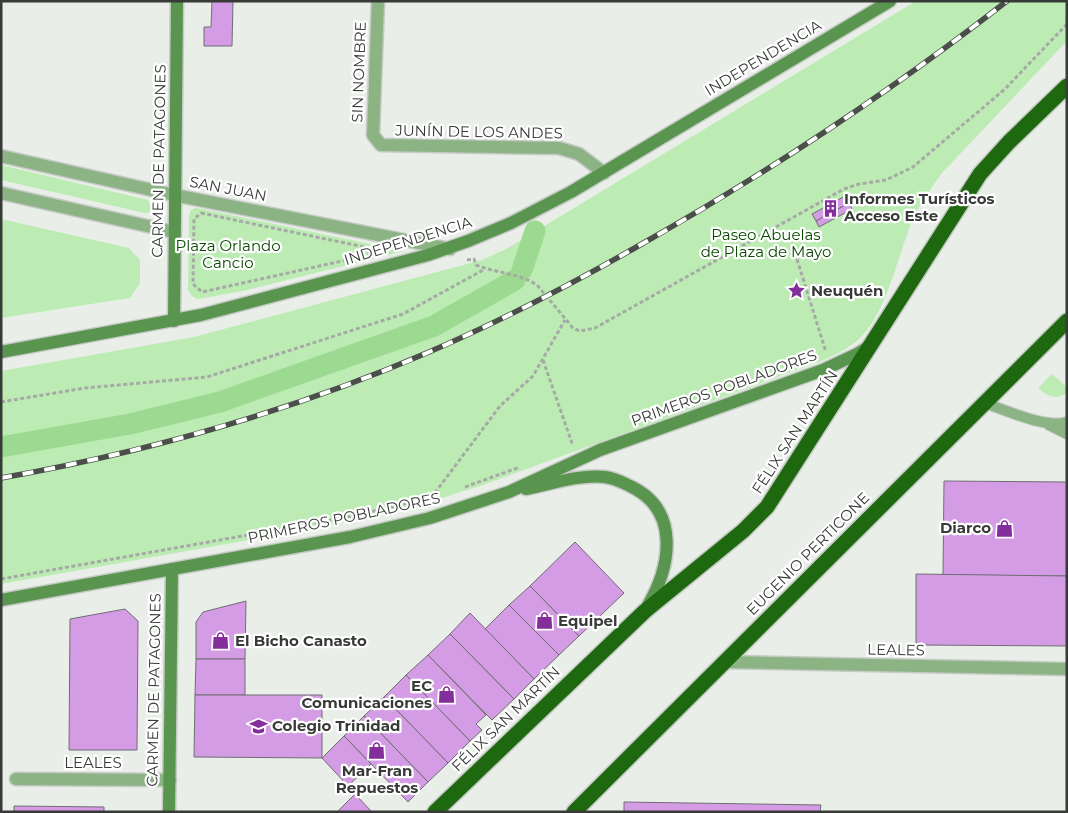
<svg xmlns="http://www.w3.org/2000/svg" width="1068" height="813" font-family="Montserrat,sans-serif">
  <rect width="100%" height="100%" fill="#e9eee8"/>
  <g fill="#bcecb4">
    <path d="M916 1H1067V41L942 173C932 187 921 202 913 219 898 254 887 312 860 338 850 348 836 354 824 360L483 485 416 506 305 530 1 584V371L194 337 482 260 508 248Z"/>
    <path d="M1 165 148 200 152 207 149 212 145 213 1 180Z"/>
    <path d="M195 208H197L404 251 243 291 198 299 192 296 188 290 189 215 191 210Z"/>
    <path d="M1 219 129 248 140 260V283L130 298 1 318Z"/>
    <path d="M1052 374 1067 387V393C1056 401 1047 396 1038 388Z"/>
  </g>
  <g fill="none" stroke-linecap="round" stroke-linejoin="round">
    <g stroke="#9cd991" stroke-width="21">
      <path d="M522 270 535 231"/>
      <path d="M1 447 130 424 220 402 434 326 515 280"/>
    </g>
  </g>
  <g fill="#d49ce4" stroke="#716d73">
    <path d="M212 1H233L232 46H204V27H211Z"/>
    <path d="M845 196 849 203 816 221 812 214Z"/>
    <path d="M849 203 852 209 819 227 816 221Z"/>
    <path d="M944 481 1067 482V576L943 575Z"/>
    <path d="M575 542 624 593 579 636 530 586Z"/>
    <path d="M916 574 1067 576V646L916 645Z"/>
    <path d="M530 586 579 636 559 655 509 605Z"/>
    <path d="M246 601 245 659H196V622L203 612Z"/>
    <path d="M509 605 559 655 534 679 485 629Z"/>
    <path d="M125 609 138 621 137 750H69L70 619Z"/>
    <path d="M470 613 534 679 514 699 450 634Z"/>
    <path d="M450 634 514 699 492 720 428 655Z"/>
    <path d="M428 655 486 715 476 724 482 730 470 741 406 675Z"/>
    <path d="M196 659H245V695H195Z"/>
    <path d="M406 675 470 741 448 763 384 697Z"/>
    <path d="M195 695H322V758L194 757Z"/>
    <path d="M384 697 448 763 428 782 364 716Z"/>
    <path d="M364 716 428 782 408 802 344 736Z"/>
    <path d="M344 736 371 764 348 786 322 758Z"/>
    <path d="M355 794 372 812H337Z"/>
    <path d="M624 802 821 805 820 812H624Z"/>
    <path d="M14 806 104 807V812H14Z"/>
  </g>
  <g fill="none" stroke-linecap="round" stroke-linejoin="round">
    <defs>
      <g id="lane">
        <path d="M984 403C1006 410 1046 429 1067 422"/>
        <path d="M1049 425 1067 434"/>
      </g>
      <g id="street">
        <path d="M378 1 373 135 381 145 559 148 579 154 604 173"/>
        <path d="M1 156 174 195 450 249"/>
        <path d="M1 193 174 232"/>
        <path d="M724 662 1067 669"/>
        <path d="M16 779 170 780"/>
      </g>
      <g id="secondary">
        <path d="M174 321 177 1"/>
        <path d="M1 352 201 315 428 255 468 241 511 223 571 192 890 1"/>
        <path d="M526 489C551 484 580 474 605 477 613 478 622 482 630 486 681 510 671 567 647 607"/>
        <path d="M1 600 350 537 430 518 509 492 600 450 823 370 857 354 868 347"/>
        <path d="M169 812 172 569"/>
      </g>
      <g id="highway">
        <path d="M435 812 645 611 743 531 767 507 980 174 1009 142 1067 86"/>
        <path d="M574 812 1067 321"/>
      </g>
    </defs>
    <use href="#lane" stroke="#c5cac5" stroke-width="12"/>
    <use href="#street" stroke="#c5cac5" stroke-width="15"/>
    <use href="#secondary" stroke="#c5cac5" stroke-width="15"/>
    <use href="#highway" stroke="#c5cac5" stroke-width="18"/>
    <g stroke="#a6aaa5" stroke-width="3" stroke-dasharray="4 2.5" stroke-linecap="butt">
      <path d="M201 213 369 248V255L202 292 193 284 194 219Z"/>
      <path d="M795 253 826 352"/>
      <path d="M467 260 474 259 476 265C496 273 518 273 537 285L573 328 580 331 595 328 844 189 859 184 886 180 913 167 1005 89 1067 24"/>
      <path d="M543 360 573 446"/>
      <path d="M1 402 85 388 207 377 403 314 485 269"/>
      <path d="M465 487 520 467"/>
      <path d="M431 498 500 406 533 376 565 320"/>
      <path d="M1 579 343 518 435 497"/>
    </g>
    <use href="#lane" stroke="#8bb384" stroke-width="10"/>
    <use href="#street" stroke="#8bb384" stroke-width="12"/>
    <use href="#secondary" stroke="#59954f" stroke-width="12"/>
    <use href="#highway" stroke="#1e690f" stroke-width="15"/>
    <defs>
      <path id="rail" d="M1 478C147 452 292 411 429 352 501 321 572 284 640 245 769 172 890 92 1007 1"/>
    </defs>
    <use href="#rail" stroke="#4b4e4b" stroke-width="5.5"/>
    <use href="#rail" stroke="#fff" stroke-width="4" stroke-dasharray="11" stroke-linecap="butt"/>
  </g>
  <defs>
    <symbol id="building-bare" viewBox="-9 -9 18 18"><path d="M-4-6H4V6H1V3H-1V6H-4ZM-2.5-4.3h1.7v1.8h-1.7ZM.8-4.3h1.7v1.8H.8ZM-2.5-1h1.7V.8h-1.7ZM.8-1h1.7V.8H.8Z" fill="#842e9b" stroke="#fff" stroke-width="2.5" paint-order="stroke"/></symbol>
    <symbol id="sight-bare" viewBox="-9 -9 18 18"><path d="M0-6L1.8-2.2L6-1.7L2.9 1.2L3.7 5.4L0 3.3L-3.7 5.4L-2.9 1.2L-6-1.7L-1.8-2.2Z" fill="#842e9b" stroke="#fff" stroke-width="2.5" paint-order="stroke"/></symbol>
    <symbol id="shop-bare" viewBox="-9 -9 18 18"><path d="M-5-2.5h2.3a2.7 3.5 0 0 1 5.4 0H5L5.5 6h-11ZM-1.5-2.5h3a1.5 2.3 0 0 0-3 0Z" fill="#842e9b" stroke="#fff" stroke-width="2.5" paint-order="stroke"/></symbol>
    <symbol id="school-bare" viewBox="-9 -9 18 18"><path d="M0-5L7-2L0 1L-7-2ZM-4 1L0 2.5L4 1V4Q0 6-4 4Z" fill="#842e9b" stroke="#fff" stroke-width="2.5" paint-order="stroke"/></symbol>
  </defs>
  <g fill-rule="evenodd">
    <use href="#building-bare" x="818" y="196" width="25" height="25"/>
    <use href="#sight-bare" x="784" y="278" width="25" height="25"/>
    <use href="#shop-bare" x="992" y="516" width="25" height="25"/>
    <use href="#shop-bare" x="532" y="608" width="25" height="25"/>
    <use href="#shop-bare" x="208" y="628" width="25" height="25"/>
    <use href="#shop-bare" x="434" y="682" width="25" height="25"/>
    <use href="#school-bare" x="246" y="714" width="25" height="25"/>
    <use href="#shop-bare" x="364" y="738" width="25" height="25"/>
  </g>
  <g text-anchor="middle" stroke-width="4.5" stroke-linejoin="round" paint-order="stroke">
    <g font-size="15" fill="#373a37" stroke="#fff">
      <text transform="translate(763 58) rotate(-31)" y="5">INDEPENDENCIA</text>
      <text transform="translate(359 72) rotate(-88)" y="5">SIN NOMBRE</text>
      <text transform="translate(479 132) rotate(1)" y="5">JUNÍN DE LOS ANDES</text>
      <text transform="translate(159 161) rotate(-89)" y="5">CARMEN DE PATAGONES</text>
      <text transform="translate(228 189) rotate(11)" y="5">SAN JUAN</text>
      <text transform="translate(408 241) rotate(-17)" y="5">INDEPENDENCIA</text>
      <text transform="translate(724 388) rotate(-20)" y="5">PRIMEROS POBLADORES</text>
      <text transform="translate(795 432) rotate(-57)" y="5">FÉLIX SAN MARTÍN</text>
      <text transform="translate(344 518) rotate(-12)" y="5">PRIMEROS POBLADORES</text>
      <text transform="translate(808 554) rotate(-45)" y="5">EUGENIO PERTICONE</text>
      <text transform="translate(896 650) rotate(1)" y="5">LEALES</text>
      <text transform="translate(154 690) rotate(-89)" y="5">CARMEN DE PATAGONES</text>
      <text transform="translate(506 719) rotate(-44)" y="5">FÉLIX SAN MARTÍN</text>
      <text x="93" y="768">LEALES</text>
    </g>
    <g font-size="15" font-weight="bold" fill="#373a37" stroke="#fff" text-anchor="start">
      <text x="844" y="204">Informes Turísticos<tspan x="844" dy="17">Acceso Este</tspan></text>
      <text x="811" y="296">Neuquén</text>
      <text x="991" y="533" text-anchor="end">Diarco</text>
      <text x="558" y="626">Equipel</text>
      <text x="235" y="646">El Bicho Canasto</text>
      <text x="432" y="691" text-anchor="end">EC<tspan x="432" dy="17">Comunicaciones</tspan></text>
      <text x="272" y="731">Colegio Trinidad</text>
      <text x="377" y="776" text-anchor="middle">Mar-Fran<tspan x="377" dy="17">Repuestos</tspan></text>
    </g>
    <g font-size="15" fill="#0a4900" stroke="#fff">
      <text x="766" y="240">Paseo Abuelas<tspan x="766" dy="17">de Plaza de Mayo</tspan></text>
      <text x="228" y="251">Plaza Orlando<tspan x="228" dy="17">Cancio</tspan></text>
    </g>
  </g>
  <rect width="1068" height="813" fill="none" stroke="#373a37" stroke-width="5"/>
</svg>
